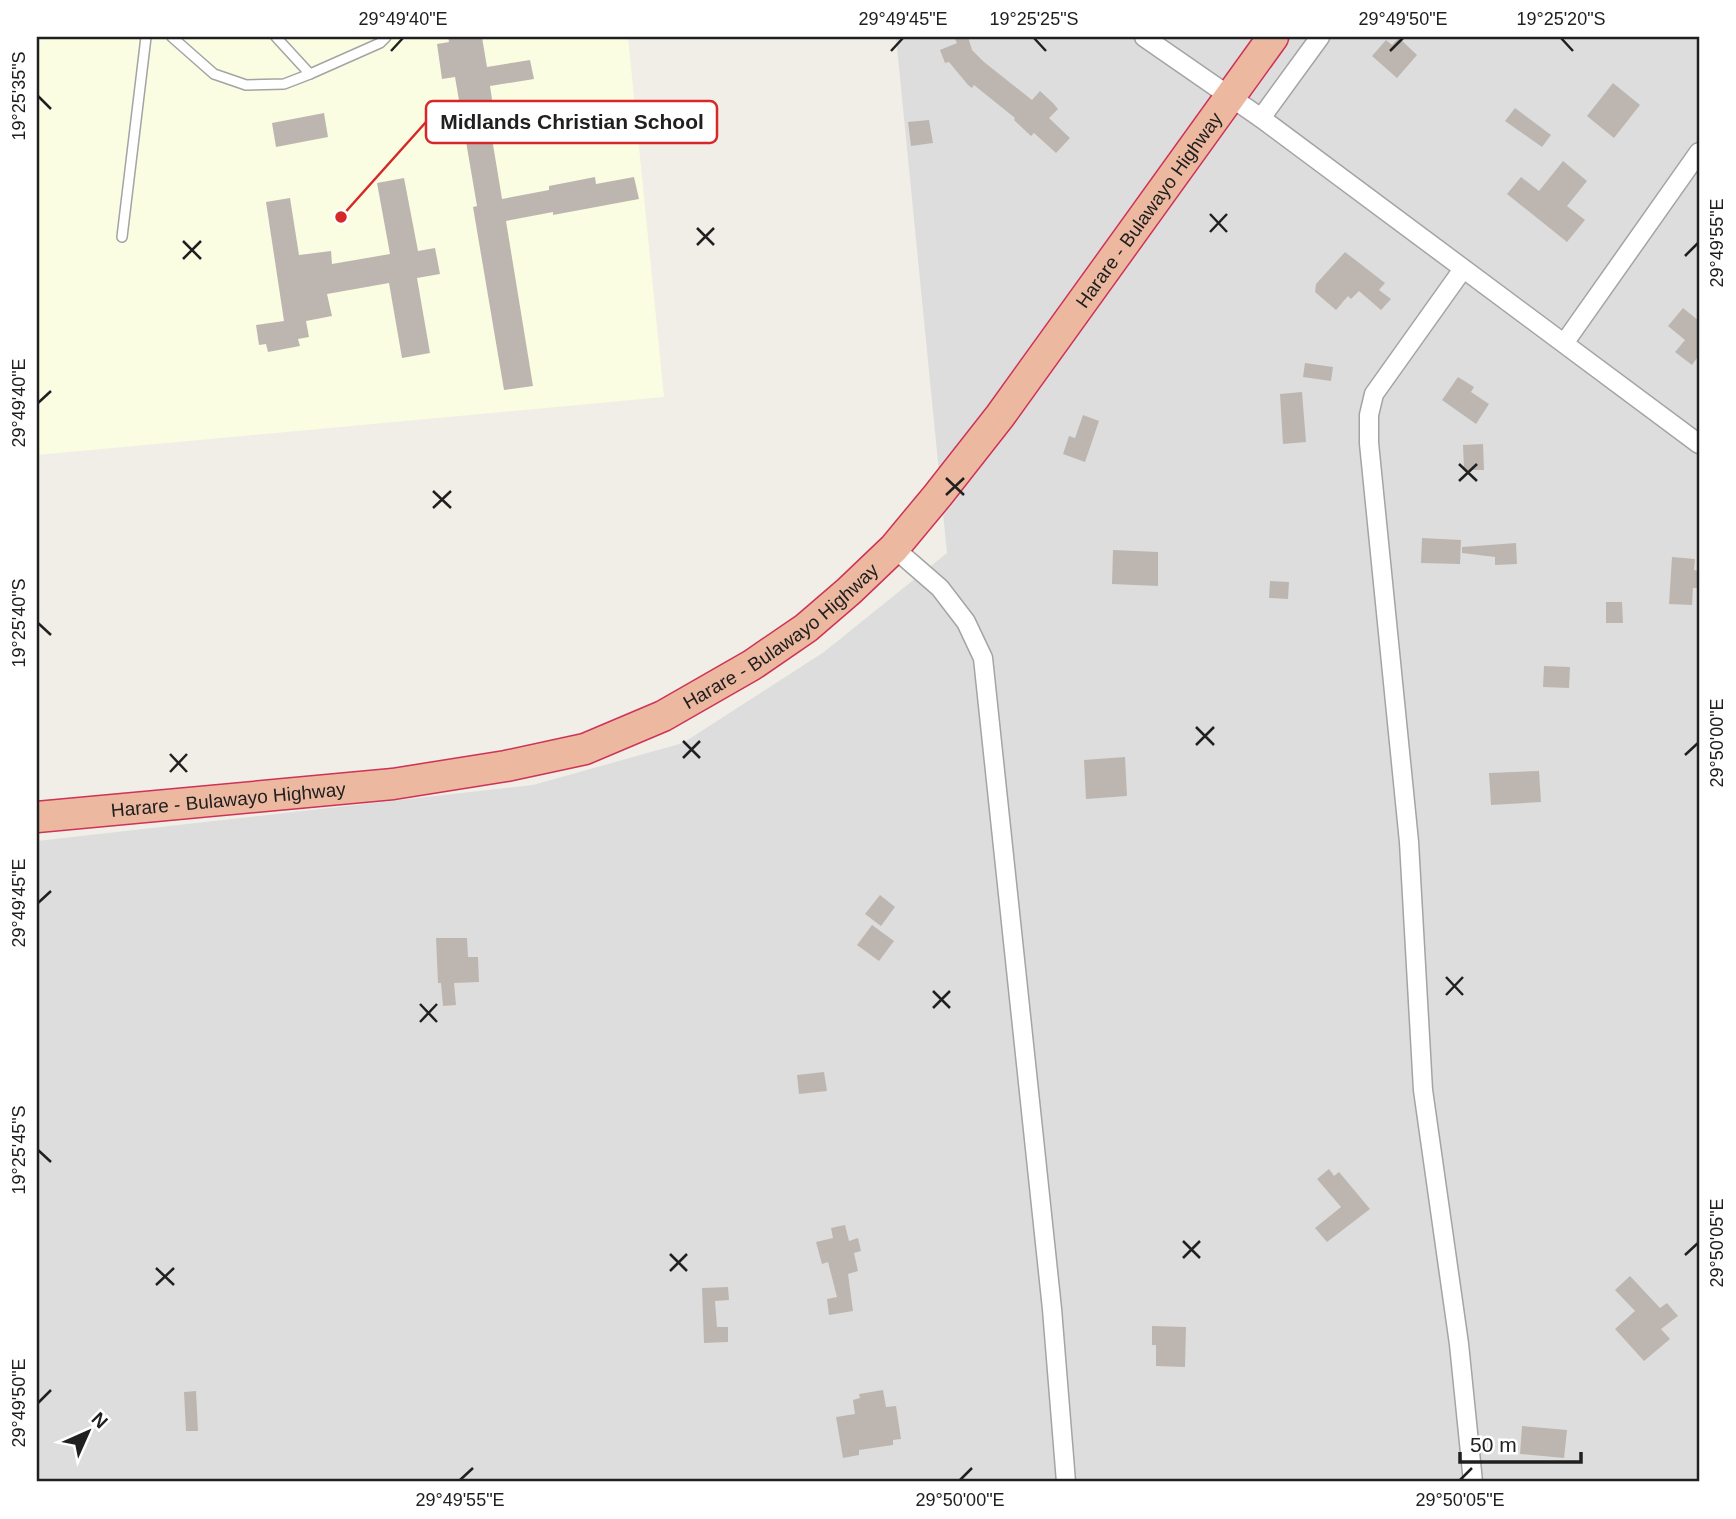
<svg xmlns="http://www.w3.org/2000/svg" width="1736" height="1519" font-family="Arial,sans-serif">
  <rect width="100%" height="100%" fill="#f0eee7"/>
  <path fill="#dedddd" d="M896 37H1699V1482H37V841L533 785 683 743 824 652 947 553Z"/>
  <path fill="#fafde2" d="M37 37H628L664 397 37 455Z"/>
  <g fill="#bdb6b0">
    <path d="M448 37H482L487 67 530 60 534 79 490 86 494 113 488 114 502 199 549 190V186L595 177 596 184 634 177 639 199 553 215V212L506 221 533 386 504 390 473 207 477 206 455 77 442 79 437 44 449 42Z"/>
    <path d="M954 37H968L972 50 984 62 1032 100 1040 91 1053 103 1058 109 1049 118 1070 138 1056 153 1034 133 1031 136 1014 120 1015 118 974 85 972 88 968 85 949 62 945 63 940 50 957 43Z"/>
    <path d="M1399 38 1417 55 1397 78 1372 56 1386 40 1392 45Z"/>
    <path d="M1613 83 1640 105 1614 138 1587 116Z"/>
    <path d="M1515 108 1551 135 1542 147 1505 121Z"/>
    <path d="M324 113 328 137 276 147 272 123Z"/>
    <path d="M929 120 933 143 911 146 908 122Z"/>
    <path d="M1563 161 1587 181 1567 206 1585 220 1567 242 1507 194 1521 177 1539 191Z"/>
    <path d="M404 178 418 251 435 248 440 274 417 278 430 353 402 358 389 283 327 294 332 316 306 321 309 337 298 339 300 346 268 352 266 344 259 345 256 325 284 321 266 202 290 198 299 255 331 251 332 264 390 254 377 183Z"/>
    <path d="M1345 252 1385 283 1379 290 1391 299 1381 310 1359 291 1351 299 1348 296 1336 310 1315 292 1316 284Z"/>
    <path d="M1683 308 1699 321V355L1692 365 1675 352 1685 340 1668 326Z"/>
    <path d="M1305 363 1333 367 1331 381 1303 377Z"/>
    <path d="M1458 377 1474 387 1471 392 1489 404 1476 424 1442 400Z"/>
    <path d="M1302 392 1306 442 1283 444 1280 394Z"/>
    <path d="M1083 415 1099 421 1085 462 1063 454 1069 436 1075 438Z"/>
    <path d="M1483 444 1484 470H1464L1463 445Z"/>
    <path d="M1422 538 1461 540 1460 564 1421 563Z"/>
    <path d="M1516 543 1517 564 1495 565V557L1462 553V547Z"/>
    <path d="M1113 550 1158 552V586L1112 584Z"/>
    <path d="M1672 557 1695 559 1694 570 1699 571V588H1693L1692 605 1669 604Z"/>
    <path d="M1270 581 1289 582 1288 599 1269 598Z"/>
    <path d="M1606 602H1622L1623 623H1606Z"/>
    <path d="M1544 666 1570 667 1569 688 1543 687Z"/>
    <path d="M1125 757 1127 796 1086 799 1084 760Z"/>
    <path d="M1539 771 1541 802 1491 805 1489 773Z"/>
    <path d="M880 895 895 907 881 926 865 914Z"/>
    <path d="M872 925 894 941 879 961 857 945Z"/>
    <path d="M436 938H467L468 957H478L479 982 454 983 456 1005 443 1006 441 983H438Z"/>
    <path d="M824 1072 827 1091 799 1094 797 1075Z"/>
    <path d="M1329 1169 1334 1176 1339 1172 1370 1209 1327 1242 1315 1228 1341 1207 1317 1179Z"/>
    <path d="M845 1225 849 1241 858 1238 861 1251 854 1253 858 1271 848 1274 853 1311 829 1315 827 1299 837 1297 828 1262 822 1264 816 1242 833 1238 831 1228Z"/>
    <path d="M1630 1276 1660 1308 1667 1303 1678 1316 1661 1329 1670 1339 1644 1361 1615 1329 1635 1311 1615 1290Z"/>
    <path d="M728 1287 729 1300 715 1301 717 1327H728V1342L704 1343 702 1288Z"/>
    <path d="M1152 1326 1186 1327 1185 1367 1156 1366V1345H1152Z"/>
    <path d="M883 1390 886 1407 896 1406 901 1439 893 1440V1445L859 1450V1455L843 1458 836 1417 855 1414 853 1400 860 1398 859 1394Z"/>
    <path d="M196 1391 198 1431H186L184 1392Z"/>
    <path d="M1522 1426 1567 1430 1564 1458 1520 1454Z"/>
  </g>
  <g fill="none" stroke-linecap="round" stroke-linejoin="round">
    <defs>
      <g id="service">
        <path d="M172 37 214 74 246 85 284 84 310 74 276 37"/>
        <path d="M310 74 380 43 386 37"/>
        <path d="M122 237 146 37"/>
      </g>
      <g id="minor">
        <path d="M1144 37 1261 118 1699 444"/>
        <path d="M1261 118 1320 37"/>
        <path d="M1463 269 1374 394 1369 415V443L1409 842 1423 1090 1459 1344 1473 1482"/>
        <path d="M1565 342 1699 152"/>
        <path d="M894 548 940 588 966 622 983 658 1052 1309 1066 1482"/>
      </g>
      <g id="trunk">
        <path id="s1" d="M37 817 393 784 506 766 585 749 663 716 752 665 806 628 849 591 894 548 938 495 1000 416 1273 37"/>
      </g>
    </defs>
    <use href="#service" stroke="#a4a4a4" stroke-width="12"/>
    <use href="#minor" stroke="#a4a4a4" stroke-width="21"/>
    <use href="#trunk" stroke="#cf3256" stroke-width="33"/>
    <use href="#service" stroke="#fff" stroke-width="9"/>
    <use href="#minor" stroke="#fff" stroke-width="18"/>
    <use href="#trunk" stroke="#ecb8a0" stroke-width="30"/>
  </g>
  <path fill="none" stroke="#202020" stroke-width="2.5" d="M1034 38 1046 51M1561 38 1573 51M391 51 403 38M891 51 903 38M1390 51 1403 38M38 96 51 109M1210 214 1227 232M697 228 714 245M1210 232 1227 214M183 241 201 259M697 245 714 228M1685 256 1698 243M183 259 201 241M38 403 51 391M1459 464 1477 481M946 478 964 495M1459 481 1477 464M433 491 451 508M946 495 964 478M433 508 451 491M38 623 51 635M1196 727 1214 745M683 741 700 758M1196 745 1214 727M170 754 187 772M1685 755 1698 743M683 758 700 741M170 772 187 754M38 903 51 891M1446 977 1463 995M933 991 950 1008M1446 995 1463 977M420 1004 437 1022M933 1008 950 991M420 1022 437 1004M38 1150 51 1162M1183 1241 1200 1258M670 1254 687 1271M1685 1255 1698 1243M1183 1258 1200 1241M156 1268 174 1285M670 1271 687 1254M156 1285 174 1268M38 1403 51 1390M460 1480 473 1468M960 1480 972 1468M1460 1480 1472 1468"/>
  <g text-anchor="middle" stroke-width="6" stroke-linejoin="round" paint-order="stroke">
    <g font-size="19" fill="#202020" stroke="#fff">
      <text dy="7" stroke="none"><textPath href="#s1" startOffset="1348">Harare - Bulawayo Highway</textPath></text>
      <text dy="7" stroke="none"><textPath href="#s1" startOffset="780">Harare - Bulawayo Highway</textPath></text>
      <text dy="7" stroke="none"><textPath href="#s1" startOffset="192">Harare - Bulawayo Highway</textPath></text>
    </g>
  </g>
  <path fill="none" stroke="#d62828" stroke-width="2.5" d="M341 217L426 122"/>
  <circle fill="#d62828" stroke="#fff" stroke-width="2.5" cx="341" cy="217" r="7"/>
  <rect fill="#fff" stroke="#d62828" stroke-width="2.5" x="426" y="101" width="291" height="42" rx="7"/>
  <g font-size="21" text-anchor="middle" font-weight="bold" fill="#202020">
    <text x="572" y="129">Midlands Christian School</text>
  </g>
  <rect width="1736" height="1519" fill="none" stroke="#ffffff" stroke-width="77"/>
  <g transform="translate(88 1432) rotate(45)" stroke="#ffffff" stroke-width="5" paint-order="stroke">
  <path d="M0-5L12 26L0 18L-12 26Z" fill="#202020"/>
  <text y="-10" font-size="19" font-weight="bold" text-anchor="middle" fill="#202020">N</text>
  </g>
  <path d="M1460 1452v10h121v-10" fill="none" stroke="#202020" stroke-width="3.5"/>
  <text x="1470" y="1452" font-size="21" fill="#202020" stroke="#ffffff" stroke-width="5" paint-order="stroke">50 m</text>
  <rect x="38" y="38" width="1660" height="1442" fill="none" stroke="#202020" stroke-width="2.5"/>
  <g font-size="18" text-anchor="middle" fill="#202020">
    <text x="403" y="25">29°49'40"E</text>
    <text x="903" y="25">29°49'45"E</text>
    <text x="1034" y="25">19°25'25"S</text>
    <text x="1403" y="25">29°49'50"E</text>
    <text x="1561" y="25">19°25'20"S</text>
    <text transform="translate(19 96) rotate(-90)" y="6">19°25'35"S</text>
    <text transform="translate(1717 243) rotate(-90)" y="6">29°49'55"E</text>
    <text transform="translate(19 403) rotate(-90)" y="6">29°49'40"E</text>
    <text transform="translate(19 623) rotate(-90)" y="6">19°25'40"S</text>
    <text transform="translate(1717 743) rotate(-90)" y="6">29°50'00"E</text>
    <text transform="translate(19 903) rotate(-90)" y="6">29°49'45"E</text>
    <text transform="translate(19 1150) rotate(-90)" y="6">19°25'45"S</text>
    <text transform="translate(1717 1243) rotate(-90)" y="6">29°50'05"E</text>
    <text transform="translate(19 1403) rotate(-90)" y="6">29°49'50"E</text>
    <text x="460" y="1506">29°49'55"E</text>
    <text x="960" y="1506">29°50'00"E</text>
    <text x="1460" y="1506">29°50'05"E</text>
  </g>
</svg>
